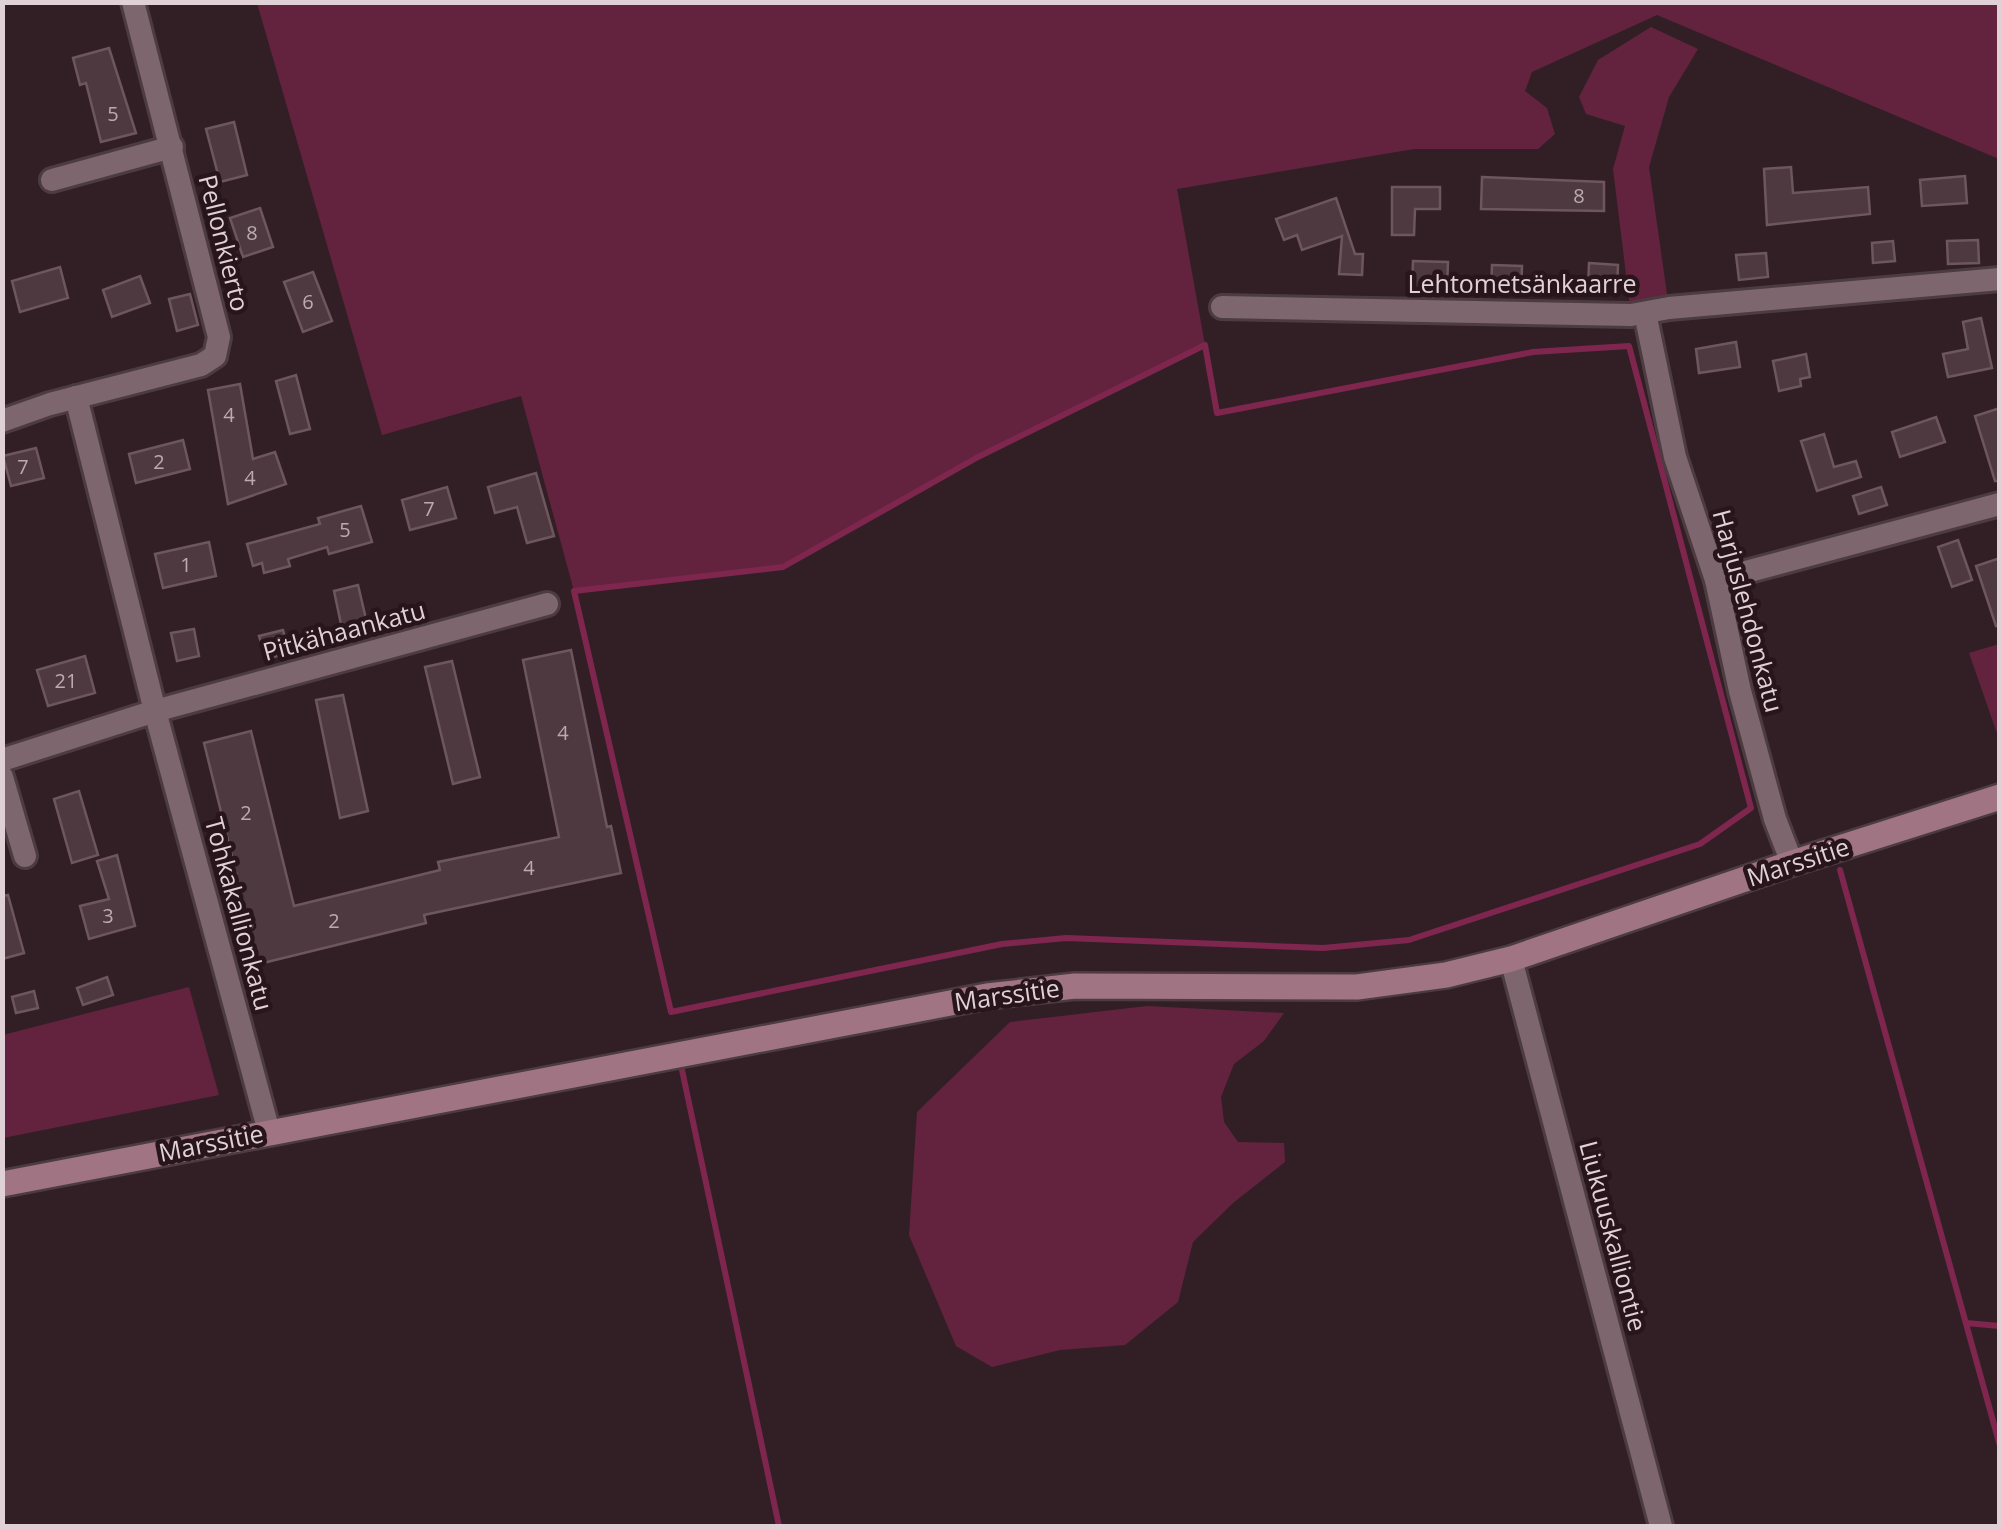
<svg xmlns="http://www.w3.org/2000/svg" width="2002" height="1529" font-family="'Open Sans',sans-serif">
  <rect width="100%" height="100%" fill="#321f26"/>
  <g fill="#63233e">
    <path d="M257 3H1999V159L1657 15 1532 72 1525 91 1547 108 1555 134 1538 149H1414L1177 189 1205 345 978 457 783 567 574 591 521 396 382 435Z"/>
    <path d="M1651 27 1698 49 1669 97 1649 167 1669 308 1631 315 1613 169 1625 126 1586 114 1579 97 1598 60Z"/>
    <path d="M1999 644 2000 739H1999L1969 653Z"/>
    <path d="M189 987 219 1095 3 1138V1035Z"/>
    <path d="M1147 1006 1284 1013 1264 1041 1234 1064 1221 1097 1224 1122 1238 1142 1284 1143 1285 1162 1233 1203 1193 1242 1178 1302 1125 1345 1060 1350 992 1367 956 1346 909 1235 917 1112 1010 1022Z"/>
  </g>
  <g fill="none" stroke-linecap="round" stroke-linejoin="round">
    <g stroke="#7f264e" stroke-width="6">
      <path d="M1205 345 1217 413 1533 352 1629 346 1751 808 1700 844 1409 940 1323 948 1066 938 1002 944 671 1012 574 591 783 567 978 457Z"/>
      <path d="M1840 870 2000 1446"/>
      <path d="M682 1070 779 1526"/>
      <path d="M1966 1323 2000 1326"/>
    </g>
  </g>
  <g fill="#4f3941" stroke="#6d565d" stroke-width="2.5">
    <path d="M109 48 136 133 101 142 86 83 80 85 73 58Z"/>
    <path d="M234 122 247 175 220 182 206 129Z"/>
    <path d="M1791 167 1793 193 1868 187 1870 214 1767 225 1764 169Z"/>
    <path d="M1965 176 1967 203 1922 206 1920 180Z"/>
    <path d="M1482 177 1604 182V211L1481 209Z"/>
    <path d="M1392 187H1440V209H1415L1414 235H1392Z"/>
    <path d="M1336 198 1355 254H1363L1362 275 1339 274 1342 236 1302 250 1297 235 1284 240 1276 219Z"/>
    <path d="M260 208 273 247 243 257 230 218Z"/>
    <path d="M1978 240 1979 263 1948 264 1947 241Z"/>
    <path d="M1893 241 1895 261 1873 263 1872 243Z"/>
    <path d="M1766 253 1768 277 1739 280 1736 255Z"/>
    <path d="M1413 261 1448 262 1447 289 1412 288Z"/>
    <path d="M1589 263 1618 265 1617 291 1588 289Z"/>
    <path d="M1492 265 1522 266 1521 292 1491 291Z"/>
    <path d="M60 267 68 298 20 312 12 281Z"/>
    <path d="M313 272 332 321 303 332 284 282Z"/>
    <path d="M140 276 150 303 112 317 103 290Z"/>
    <path d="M190 294 198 325 177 331 169 299Z"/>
    <path d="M1981 318 1992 368 1948 377 1943 354 1968 349 1963 322Z"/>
    <path d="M1736 342 1740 367 1699 373 1696 349Z"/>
    <path d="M1806 354 1810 377 1800 379 1801 386 1779 391 1773 361Z"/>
    <path d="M296 375 310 429 290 434 276 381Z"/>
    <path d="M240 384 253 459 275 452 286 484 228 504 208 390Z"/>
    <path d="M2000 408V481H1995L1975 416Z"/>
    <path d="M1936 417 1945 442 1900 457 1892 432Z"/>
    <path d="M1824 434 1834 467 1856 461 1861 477 1817 491 1801 441Z"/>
    <path d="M183 440 190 469 136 483 129 454Z"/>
    <path d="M36 448 44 478 11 486 3 456Z"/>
    <path d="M536 473 554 536 527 543 517 507 495 513 488 487Z"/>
    <path d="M447 487 456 518 410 530 402 500Z"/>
    <path d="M1881 487 1887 505 1859 514 1853 496Z"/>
    <path d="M361 506 372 542 329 554 327 547 288 559 290 566 264 573 262 563 253 566 247 544 320 524 318 518Z"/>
    <path d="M1958 540 1972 580 1952 587 1938 547Z"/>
    <path d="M209 542 216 576 163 588 155 554Z"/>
    <path d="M2000 558V625L1996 626 1976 566Z"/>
    <path d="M358 585 367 623 342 629 334 591Z"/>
    <path d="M194 629 199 656 177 661 171 633Z"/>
    <path d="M283 630 289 653 266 659 259 636Z"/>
    <path d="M571 650 607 827 611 826 621 873 424 915 426 923 255 965 243 918 247 917 204 743 251 731 294 906 440 870 438 862 559 837 523 660Z"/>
    <path d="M85 656 95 693 48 706 37 670Z"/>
    <path d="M452 661 480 777 453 784 425 667Z"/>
    <path d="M343 695 368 811 340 818 316 700Z"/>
    <path d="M79 791 98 855 72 863 54 799Z"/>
    <path d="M117 855 135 926 89 939 80 906 109 899 97 861Z"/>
    <path d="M8 895 24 953 2 959V896Z"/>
    <path d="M107 977 113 995 83 1005 77 988Z"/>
    <path d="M34 991 38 1008 16 1013 12 997Z"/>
  </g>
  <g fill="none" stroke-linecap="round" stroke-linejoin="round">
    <defs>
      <g id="street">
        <path d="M52 180 172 147"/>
        <path d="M1222 307 1631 315 1669 308 2000 279"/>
        <path d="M1645 313 1675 457 1716 580 1740 691 1775 819 1792 863"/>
        <path d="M76 397 155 711 269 1132"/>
        <path d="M2 421 50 404 201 365 215 356 219 337 133 2"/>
        <path d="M1716 580 2000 504"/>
        <path d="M2 760 155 711 547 604"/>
        <path d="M2 777 25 856"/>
        <path d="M1511 959 1661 1526"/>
      </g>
      <path id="secondary" d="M2 1184 987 996 1075 986 1357 987 1446 975 1511 959 1792 863 2000 797"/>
    </defs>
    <use href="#street" stroke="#4c3c42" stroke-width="28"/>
    <use href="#secondary" stroke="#4c3c42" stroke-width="30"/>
    <use href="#street" stroke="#7d666d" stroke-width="22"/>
    <use href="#secondary" stroke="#a17484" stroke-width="25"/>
  </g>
  <g text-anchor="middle" stroke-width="9" stroke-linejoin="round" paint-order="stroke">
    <g font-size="20" fill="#bbabb0">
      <text x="113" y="121">5</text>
      <text x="1579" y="203">8</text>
      <text x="252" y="240">8</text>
      <text x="308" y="309">6</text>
      <text x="229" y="422">4</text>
      <text x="159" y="469">2</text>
      <text x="23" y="474">7</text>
      <text x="250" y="485">4</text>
      <text x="429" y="516">7</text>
      <text x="345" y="537">5</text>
      <text x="186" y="572">1</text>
      <text x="66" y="688">21</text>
      <text x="563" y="740">4</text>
      <text x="246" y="820">2</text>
      <text x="529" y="875">4</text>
      <text x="108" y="923">3</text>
      <text x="334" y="928">2</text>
    </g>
    <g font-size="25" fill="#dfd1d5" stroke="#28151c">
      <text transform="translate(224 243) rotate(76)" y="9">Pellonkierto</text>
      <text x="1522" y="293">Lehtometsänkaarre</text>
      <text transform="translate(1748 611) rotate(75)" y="9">Harjuslehdonkatu</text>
      <text transform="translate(344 631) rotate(-15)" y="9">Pitkähaankatu</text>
      <text transform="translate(1798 862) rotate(-18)" y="9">Marssitie</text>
      <text transform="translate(239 914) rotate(75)" y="9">Tohkakallionkatu</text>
      <text transform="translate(1007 995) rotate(-8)" y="9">Marssitie</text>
      <text transform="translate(211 1143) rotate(-11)" y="9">Marssitie</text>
      <text transform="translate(1613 1236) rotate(75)" y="9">Liukuuskalliontie</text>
    </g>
  </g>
  <rect width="2002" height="1529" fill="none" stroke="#dfd1d5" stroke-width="10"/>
</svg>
